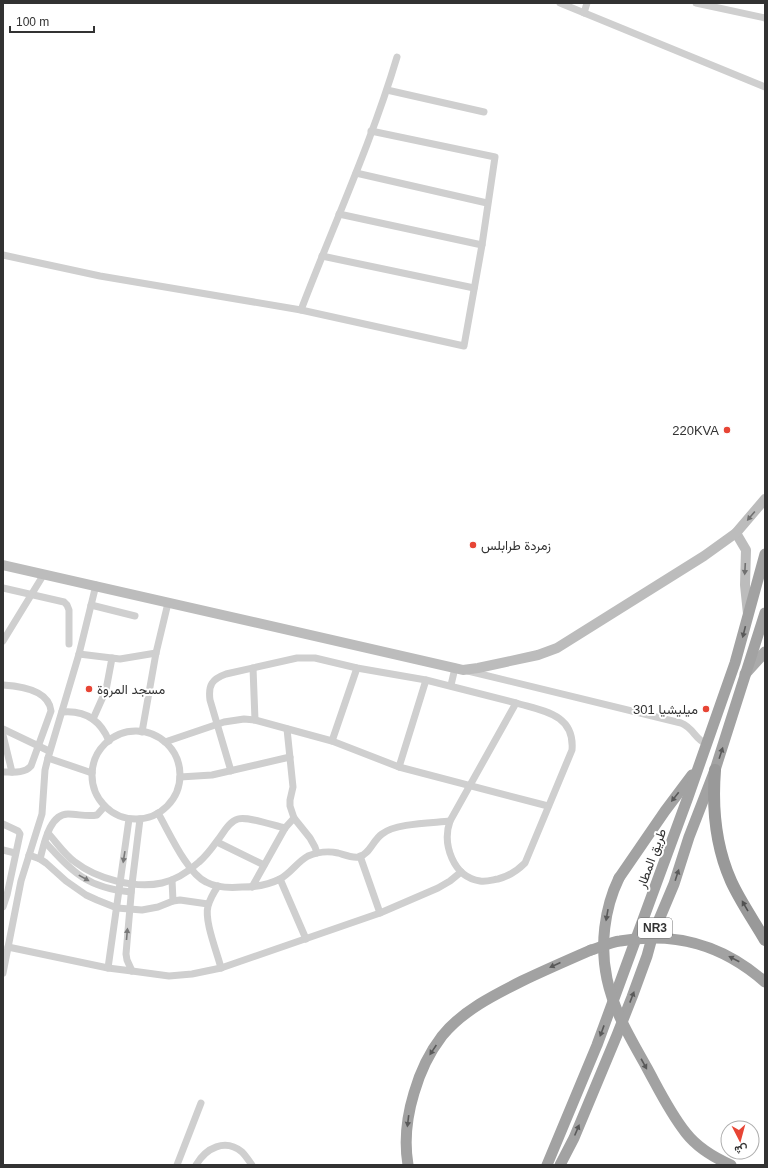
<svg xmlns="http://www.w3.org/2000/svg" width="768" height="1168" font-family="Arial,Vazirmatn,sans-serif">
  <rect width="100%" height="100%" fill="#fff"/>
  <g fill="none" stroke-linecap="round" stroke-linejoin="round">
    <g stroke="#cfcfcf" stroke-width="7">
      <path d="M560 3 765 87"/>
      <path d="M696 3 765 18"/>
      <path d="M584 13 587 3"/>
      <path d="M387 90 484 112"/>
      <path d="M356 173 487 203"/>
      <path d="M339 214 482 245"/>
      <path d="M3 255 100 276 301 310 464 346 482 245 495 157 371 131"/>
      <path d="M322 256 474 288"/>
      <path d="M301 310C333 226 371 144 397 57"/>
      <path d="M3 588 64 602 67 605 69 610V644"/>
      <path d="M91 605 135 616"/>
      <path d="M3 641 44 574"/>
      <path d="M79 654 120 659 156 653"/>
      <path d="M253 668 255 720"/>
      <path d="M468 671 681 723C694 728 695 740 707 744"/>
      <path d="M3 685C19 686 49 690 51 711L31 766C24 774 12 772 3 772"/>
      <path d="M451 685 455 668"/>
      <path d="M516 703C543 711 575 714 572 750L525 863C517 871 510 876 498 879 492 880 486 882 480 881 453 877 442 844 450 821Z"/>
      <path d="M62 712C84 710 100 719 109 741"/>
      <path d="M93 719 106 690 112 658"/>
      <path d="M3 729 49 751"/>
      <path d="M287 729 293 787 290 800V806L294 818 310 838 315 847 317 853"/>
      <circle cx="136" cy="775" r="44"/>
      <path d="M142 732 156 653 168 603"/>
      <path d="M3 735 12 772"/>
      <path d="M332 741 357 668"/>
      <path d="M165 742 224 722 244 719 255 720 332 741 399 767 548 806"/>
      <path d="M48 758 92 773"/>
      <path d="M399 767 426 680"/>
      <path d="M231 771 210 700C208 685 212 679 226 674L297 658H315L357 668 426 680 516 703"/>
      <path d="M180 777 212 775 290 757"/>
      <path d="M158 813C169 832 187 873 206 882 217 888 230 888 242 887 255 887 268 885 280 879 291 873 297 862 308 856 317 852 329 851 338 853 345 855 351 858 359 857 370 854 373 840 382 834 395 823 433 823 450 821"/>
      <path d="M3 824 18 831 20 834 7 895 3 907"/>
      <path d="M48 833C57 843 65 855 75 862 97 879 135 889 162 883 176 880 189 871 199 862 206 856 212 848 217 841 223 834 228 822 238 819 248 816 275 826 285 828"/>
      <path d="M45 842C73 873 88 888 131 892"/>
      <path d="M217 842 264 865"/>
      <path d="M3 850 15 853"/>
      <path d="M29 855 40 859 46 863 66 881 86 895 97 900 117 908 142 910 158 907 173 901 180 900 208 904"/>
      <path d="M360 856 380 913"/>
      <path d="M40 859C44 845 49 814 68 814 78 814 87 817 97 815L105 806"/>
      <path d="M280 879 306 939"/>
      <path d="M172 880 173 901"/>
      <path d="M218 886C214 892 210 899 208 906 204 921 217 952 221 968"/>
      <path d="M252 887 285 828 294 818"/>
      <path d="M8 947 108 968 132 971 169 976 192 974 221 968 380 913 438 888 450 881 461 872"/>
      <path d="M108 968 129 819"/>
      <path d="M132 971 127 960 126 954 132 884 140 819"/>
      <path d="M3 973 21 881 42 814 45 770 48 758 79 654 96 585"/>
      <path d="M177 1165 201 1103"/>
      <path d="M196 1165C206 1148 225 1138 242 1152 246 1156 249 1161 252 1165"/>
    </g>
    <g stroke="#bcbcbc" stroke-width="10">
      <path d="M736 533 746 550 745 585 748 614"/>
      <path d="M3 565 455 668 463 670 478 668 538 655 557 648 704 556 736 533 765 499"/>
    </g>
    <path stroke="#aaa" stroke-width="11" d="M745 674 765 652"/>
    <g stroke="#a2a2a2" stroke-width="11">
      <path d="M619 878 665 811 692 775"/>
      <path d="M408 1165C404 1141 407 1116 414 1093 420 1072 429 1053 442 1036 462 1011 494 995 522 981 545 970 568 960 591 950"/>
      <path d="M547 1165 597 1045 688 797 735 663 765 554"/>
      <path d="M560 1165 574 1138 617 1035 632 997 647 956 653 934 674 884 689 837 715 770 765 613"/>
    </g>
    <path stroke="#999" stroke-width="12" d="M715 770C712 808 715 845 731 881 740 901 754 921 765 940"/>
    <g stroke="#a2a2a2" stroke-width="11">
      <path d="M619 878C604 909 600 946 607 979 614 1012 631 1039 647 1068 659 1090 670 1113 686 1133 697 1147 715 1158 731 1165"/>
      <path d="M591 950C601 947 611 942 620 941 676 931 723 945 765 982"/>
    </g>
  </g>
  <defs><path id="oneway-solid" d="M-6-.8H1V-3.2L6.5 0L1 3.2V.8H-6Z"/></defs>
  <g fill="#707070">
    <use href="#oneway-solid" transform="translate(751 516) rotate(130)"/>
    <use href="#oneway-solid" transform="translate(745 569) rotate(93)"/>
  </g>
  <g fill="#595959">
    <use href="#oneway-solid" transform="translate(744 632) rotate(104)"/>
    <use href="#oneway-solid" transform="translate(721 753) rotate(-72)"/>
    <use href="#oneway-solid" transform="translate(675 797) rotate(128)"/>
    <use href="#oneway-solid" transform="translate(677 875) rotate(-72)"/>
    <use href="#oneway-solid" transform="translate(607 915) rotate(100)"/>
    <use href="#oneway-solid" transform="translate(734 959) rotate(-152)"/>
    <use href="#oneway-solid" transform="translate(555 965) rotate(156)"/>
    <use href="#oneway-solid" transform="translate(632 997) rotate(-69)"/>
    <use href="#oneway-solid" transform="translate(602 1031) rotate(110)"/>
    <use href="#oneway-solid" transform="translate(433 1050) rotate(124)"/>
    <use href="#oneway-solid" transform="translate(644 1064) rotate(61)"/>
    <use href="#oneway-solid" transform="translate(408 1121) rotate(97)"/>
    <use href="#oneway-solid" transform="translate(577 1130) rotate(-67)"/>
  </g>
  <g fill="#797979">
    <use href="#oneway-solid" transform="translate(124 857) rotate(99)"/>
    <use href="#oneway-solid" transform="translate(84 878) rotate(29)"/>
    <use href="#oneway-solid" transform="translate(127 934) rotate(-85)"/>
  </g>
  <use fill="#515151" href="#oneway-solid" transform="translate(745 906) rotate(-120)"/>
  <g fill="#e74535" stroke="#fff" stroke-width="1.5">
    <circle cx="727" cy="430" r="4"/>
    <circle cx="473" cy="545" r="4"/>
    <circle cx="89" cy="689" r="4"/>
    <circle cx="706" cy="709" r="4"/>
  </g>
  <g text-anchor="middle" stroke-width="4" stroke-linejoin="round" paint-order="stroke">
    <rect fill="#fff" stroke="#707070" stroke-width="1" x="638" y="918" width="34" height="20" rx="3"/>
    <g font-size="12" font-weight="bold" fill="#323232">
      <text x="655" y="932">NR3</text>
    </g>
    <g font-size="13" fill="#323232" stroke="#fff" text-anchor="end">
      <text x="719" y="435">220KVA</text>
      <text x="481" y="550" text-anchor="start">زمردة طرابلس</text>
      <text x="97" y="694" text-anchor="start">مسجد المروة</text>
      <text x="698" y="714">ميليشيا 301</text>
    </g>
    <g font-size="13" fill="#323232" stroke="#fff">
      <text transform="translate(651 858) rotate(-70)" y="5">طريق المطار</text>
    </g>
  </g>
  <rect width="768" height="1168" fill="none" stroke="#323232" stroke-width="8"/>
  <g transform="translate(740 1140) rotate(174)"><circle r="19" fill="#ffffff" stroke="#adadad"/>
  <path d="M0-3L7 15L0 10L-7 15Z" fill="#e74535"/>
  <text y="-6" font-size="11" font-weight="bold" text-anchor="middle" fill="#323232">ش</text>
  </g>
  <path d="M10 26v6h84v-6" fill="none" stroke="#323232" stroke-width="2"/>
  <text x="16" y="26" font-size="12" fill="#323232" stroke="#ffffff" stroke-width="3" paint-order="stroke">100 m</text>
</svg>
